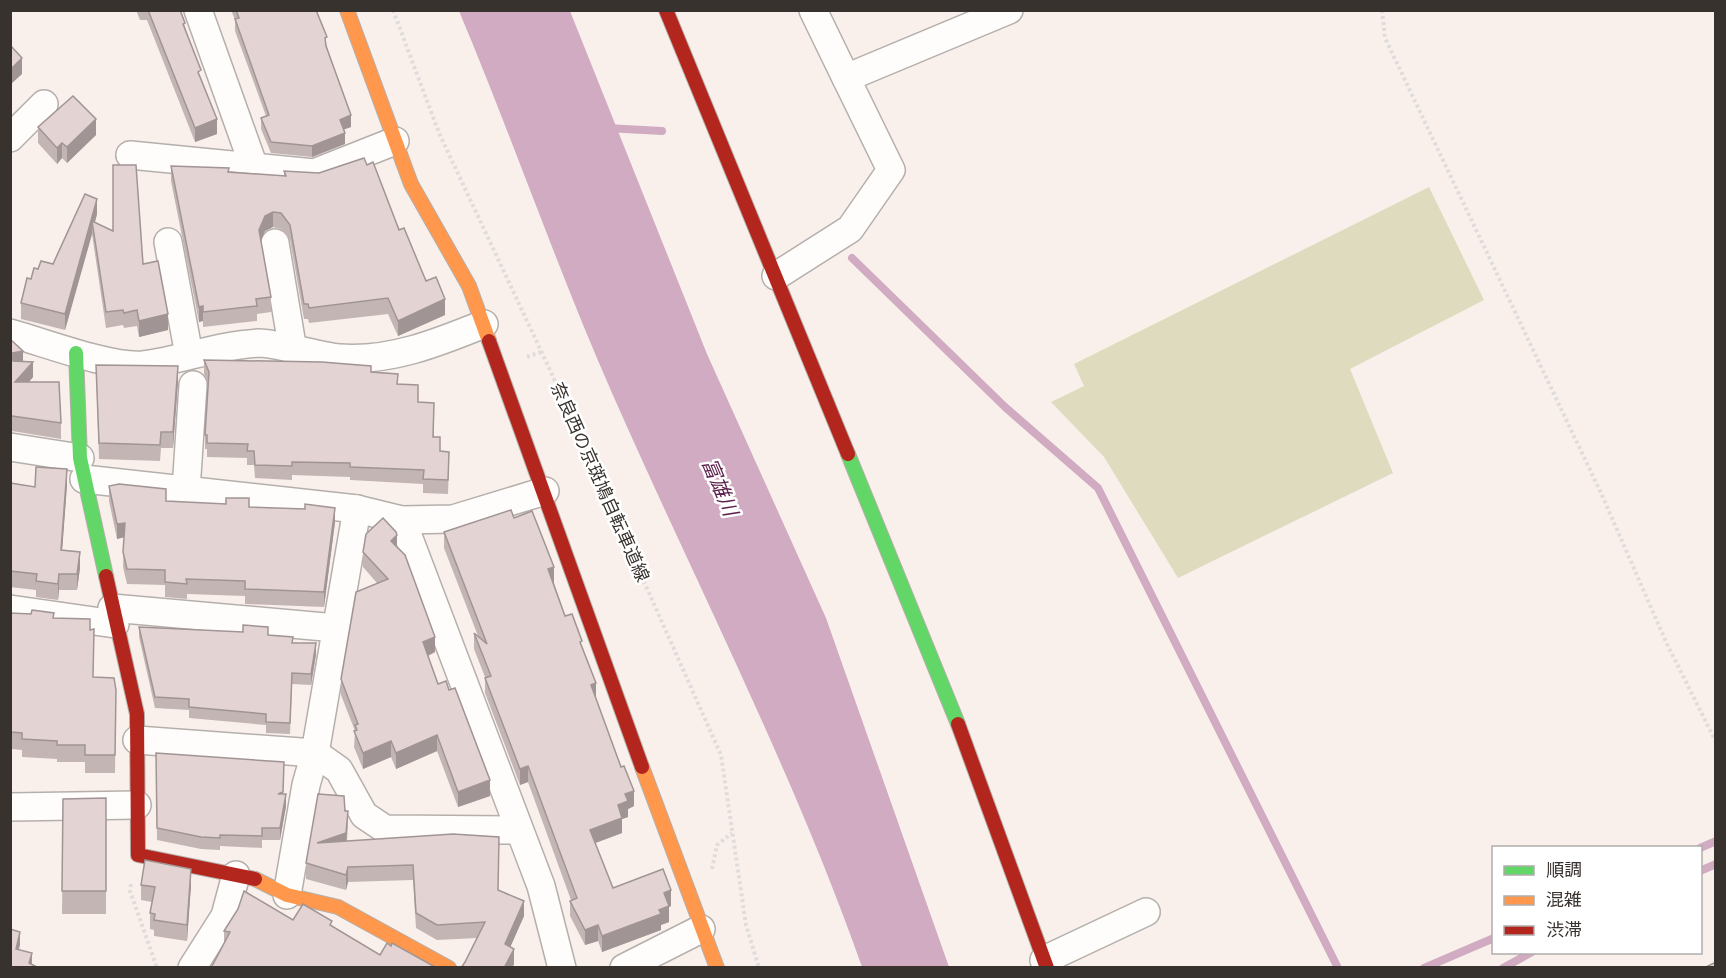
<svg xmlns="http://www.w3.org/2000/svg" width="1726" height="978" font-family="Spectral,'Noto Sans JP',serif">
  <rect width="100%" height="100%" fill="#f9f0ec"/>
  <path fill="#dfdbbf" d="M1429 187 1484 300 1350 369 1393 473 1178 578 1104 457 1051 402 1084 386 1074 364Z"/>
  <path fill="#d0abc1" d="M459 11H570L707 354 826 618 949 967H862C793 771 696 584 612 393 557 268 512 137 459 11Z"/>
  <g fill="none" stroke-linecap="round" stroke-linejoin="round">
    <g stroke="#d0abc1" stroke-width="8">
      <path d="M606 128 662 131"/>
      <path d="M852 258 1005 407 1098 488 1338 968"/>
      <path d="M1700 848 1716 841"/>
      <path d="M1700 871 1716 864"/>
      <path d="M1424 968 1494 938"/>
      <path d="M1503 968 1532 952"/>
    </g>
    <defs>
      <g id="street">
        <path d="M198 10 254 167"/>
        <path d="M813 10 846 78"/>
        <path d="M10 138 44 104"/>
        <path d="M130 155 314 173 395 141"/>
        <path d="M168 242 189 355"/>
        <path d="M275 243 293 351"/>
        <path d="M776 276 850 229 891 170 846 78 1009 10"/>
        <path d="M10 333C43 342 111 368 143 365 182 360 219 345 259 343 278 343 316 356 339 358 390 362 437 343 484 324"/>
        <path d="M10 447 80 458"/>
        <path d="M84 479 357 509 315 753 306 785 287 895"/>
        <path d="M186 490 193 385"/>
        <path d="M357 509 402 520 453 519 545 491"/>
        <path d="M402 520 541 886 562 968"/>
        <path d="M112 608 336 628"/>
        <path d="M10 609 115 624"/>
        <path d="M137 740 315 753 339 770 364 815 385 829 519 830"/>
        <path d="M10 807 137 805"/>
        <path d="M1044 960 1146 912"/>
        <path d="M192 968 225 916 236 875"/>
        <path d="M624 968 701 929"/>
      </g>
      <g id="fast">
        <path d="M76 353 80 458 106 576"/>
        <path d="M848 454 958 724"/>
      </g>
      <g id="slow">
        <path d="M347 10 411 184 469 286 489 341"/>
        <path d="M642 767 717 968"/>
        <path d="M255 879 287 895 338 907 449 968"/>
      </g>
      <g id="jam">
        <path d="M666 10 848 454"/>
        <path d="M489 341 642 767"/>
        <path d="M106 576 137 714 138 855 255 879"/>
        <path d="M958 724 1047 968"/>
      </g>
    </defs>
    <use href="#street" stroke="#b5afab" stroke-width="30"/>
    <use href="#fast" stroke="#b5afab" stroke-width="16"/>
    <use href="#slow" stroke="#b5afab" stroke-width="16"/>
    <use href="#jam" stroke="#b5afab" stroke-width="16"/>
    <g stroke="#e0dcdb" stroke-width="4" stroke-dasharray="3 3" stroke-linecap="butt">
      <path d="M393 10 439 133 550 370 721 755 746 925 759 968"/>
      <path d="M1382 10 1385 38 1601 493 1667 644 1716 742"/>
      <path d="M527 357 541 352"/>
      <path d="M712 869 717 845 732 833"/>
      <path d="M131 884 130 891 157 968"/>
    </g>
    <use href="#street" stroke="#fefdfc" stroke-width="27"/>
    <use href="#fast" stroke="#63d668" stroke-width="14"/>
    <use href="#slow" stroke="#ff974d" stroke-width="14"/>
    <use href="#jam" stroke="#b3261e" stroke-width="14"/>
  </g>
  <g fill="#c4b5b5">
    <path d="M136 10H180L217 134 195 142 147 20H140Z"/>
    <path d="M231 10H316L351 127 344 129 345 144 312 157 271 153 261 129V118L266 116 235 31V20Z"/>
    <path d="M38 127 96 135 67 163 62 158 57 164 38 143Z"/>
    <path d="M171 166 284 176V171L396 222 445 315 398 336 388 314 309 323 308 319H304L290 240 281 229 273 227 265 231 261 240 271 297V312L257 314V321L203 327V321L199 322 171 181Z"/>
    <path d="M97 214 95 222 143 264 168 330 139 337 137 326 124 328 123 325 106 328 92 234 65 330 21 319V303L31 279 38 269 53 264Z"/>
    <path d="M10 339 33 377 29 382 61 423V439L12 431 10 432Z"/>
    <path d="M204 360 371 372 398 384 434 417V437L440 451 449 466 448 494 423 493V484L350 480V477L292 475V480L255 478 254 465H247V458L207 457V449H205V435L208 384 204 374Z"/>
    <path d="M96 365 178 382 173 448H161L160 461 99 459Z"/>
    <path d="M10 483 35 487 67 485 62 550 80 568 77 590H59L58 600 36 597V590L10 587Z"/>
    <path d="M109 486 166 501 249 507 335 522 324 607 245 604V596L187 594V599L165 597V585L127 584 123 567 124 537 117 539 109 501Z"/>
    <path d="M514 518 554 583 565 616 582 648 596 699 634 806 628 809V817L622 819V833L595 843 613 888 671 906 669 907V922L661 925V930L602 952 598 941 585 945 570 916V901L571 900 528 782 520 785 485 693V677L474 649V633L478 636 444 548V532Z"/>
    <path d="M397 547 435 652 428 656 438 684 490 796 458 807 437 751 396 769 391 757 363 769 354 747 355 731 341 695V679L377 583 363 567V552Z"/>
    <path d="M10 613 54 618 90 630 93 677 116 690 115 773H85V762H57V759L22 757V750L11 749Z"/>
    <path d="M139 627 268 636 293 643 316 654 311 685 292 684 290 734 266 733V725L189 718V710L155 708 139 637Z"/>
    <path d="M156 753 284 774 283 794 286 806 280 840H262V848L220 846V850L201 849 157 840Z"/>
    <path d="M106 798V914H62L63 799Z"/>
    <path d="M345 811 348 827 347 841 499 891 524 916 510 947 514 964 512 968H461L465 962 477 938 437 940 416 928 413 880 348 882 346 890 306 879V863Z"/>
    <path d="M141 885H191L187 941 154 936V930L150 929V913L152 902 141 900Z"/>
    <path d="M293 920 332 926 380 955 224 943V931Z"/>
  </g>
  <g fill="#a09494">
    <path d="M22 58V74L10 85V70Z"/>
    <path d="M351 115V127L340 131V120Z"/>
    <path d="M96 119V135L67 163V147Z"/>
    <path d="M217 119V134L195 142V128Z"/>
    <path d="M345 133V144L312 157V146Z"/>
    <path d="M62 143V158L57 164V148Z"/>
    <path d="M12 191V207L10 209V193Z"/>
    <path d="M97 199V214L93 229 92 221V234L65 330V314Z"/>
    <path d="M273 212V227L265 231 259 245V230L265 216Z"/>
    <path d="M445 299V315L398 336V321Z"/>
    <path d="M203 306V321L199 322V307Z"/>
    <path d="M168 314V330L139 337V321Z"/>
    <path d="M23 351V367L12 369V353Z"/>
    <path d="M33 362V377L15 398V382Z"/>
    <path d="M178 366V382L173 448V432Z"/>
    <path d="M10 416H12V431L10 432Z"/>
    <path d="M67 469V485L61 566V550Z"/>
    <path d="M335 508V522L324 607V592Z"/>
    <path d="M125 523V537L117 539V524Z"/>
    <path d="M397 535V551L391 541Z"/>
    <path d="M80 552V568L77 590V574Z"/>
    <path d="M554 567V583L548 585V569Z"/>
    <path d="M59 574V590L58 600V584Z"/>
    <path d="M435 637V652L423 658V642Z"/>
    <path d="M316 643V654L311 685V674Z"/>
    <path d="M596 683V699L591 685Z"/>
    <path d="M437 735V751L396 769V753Z"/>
    <path d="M391 741V757L363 769V753Z"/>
    <path d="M528 766V782L520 785V769Z"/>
    <path d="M490 780V796L458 807V792Z"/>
    <path d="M634 791V806L628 809V817L622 819V833L590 845V830L625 794Z"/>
    <path d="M286 794V806L280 840V828Z"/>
    <path d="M348 811 346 848 317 843Z"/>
    <path d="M348 867V882L346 890V875Z"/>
    <path d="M191 869V885L187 941V925Z"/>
    <path d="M671 890V906L669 907V922L661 925V930L602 952V936L659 910 664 893Z"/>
    <path d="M524 901V916L505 959V944Z"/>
    <path d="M598 925V941L585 945V930Z"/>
    <path d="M20 932V945L16 961V949Z"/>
    <path d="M514 949V964L512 968H504Z"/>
    <path d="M32 953V966L29 963Z"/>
  </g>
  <g fill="#e4d3d3" stroke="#a09494" stroke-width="1.5">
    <path d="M148 10H180L185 23 183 24 201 70 198 72 217 119 195 128Z"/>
    <path d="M236 10H316L327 37 325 38 326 46 351 115 340 120 345 133 312 146 271 142 261 118 269 115 235 19 239 18Z"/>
    <path d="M10 45 22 58 10 70Z"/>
    <path d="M73 96 96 119 67 147 62 143 57 148 38 127Z"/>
    <path d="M364 158 367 165 373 162 396 222 399 230 404 228 426 281 436 277 445 299 398 321 388 298 309 308 308 304H304L290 225 281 213 273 212 265 216 259 230 271 297 256 299 257 306 203 312V306L199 307 171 166 229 168 228 172 286 176 284 171 319 173Z"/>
    <path d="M113 165H136L143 264 158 261 168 314 139 321 137 310 124 313 123 310 106 312 92 221 113 231Z"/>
    <path d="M85 194 97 199 65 314 21 303 27 278 31 279 34 268 38 269 41 261 53 264Z"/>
    <path d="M10 339 23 351 12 353 13 361 33 362 15 382H59L61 423 12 416H10Z"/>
    <path d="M204 360 322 362 371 366V372L398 374 397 384 418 385V402L434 403 433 437H440V451L449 452 448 480 423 479 424 470 350 467V463L292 462V466L255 465 254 451H247L248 444 207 443V435H205L209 372Z"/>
    <path d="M96 365 178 366 173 432H161L160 445 99 443Z"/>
    <path d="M36 467 67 469 61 550 80 552 77 574H59L58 584 36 581 37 574 10 571V483L35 487Z"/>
    <path d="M119 484 166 489V501L226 504V498H249V507L305 509V504L335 508 324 592 245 589V581L186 579 187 584 165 582V570L127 569 123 552 125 523 117 524 109 486Z"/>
    <path d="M511 510 514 518 532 511 554 567 548 569 565 616 572 614 582 641 580 642 596 683 591 685 621 767 624 766 634 791 625 794 628 801 618 805 622 818 590 830 613 888 663 869 671 890 664 893 669 906 659 910 661 914 602 936 598 925 585 930 570 901 577 898 528 766 520 769 485 678 491 676 474 633 487 644 444 532Z"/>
    <path d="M383 518 396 532 397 535 391 541 405 555 435 637 423 642 438 684 446 681 449 690 455 688 490 780 458 792 437 735 396 753 391 741 363 753 354 731 357 730 355 725 358 724 341 679 356 592 388 579 363 552 366 534Z"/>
    <path d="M32 610 54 613 53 618 90 619V630L94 629 93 677 114 678 116 690 115 755H85V745H57V741L22 739V733L11 732 10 613 31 614Z"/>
    <path d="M243 625 268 627V635L293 637 292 643H316L311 674 292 673 290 723 266 722V714L189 707V699L155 697 139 627 243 632Z"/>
    <path d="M156 753 284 762 283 792 278 794H286L280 828H262V836L220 835V838L201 837 157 828Z"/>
    <path d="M318 794 344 796 345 811H348L346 833 317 843 453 834 499 837 498 890 524 901 505 944 514 949 504 968H461L465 962 485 922 437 925 416 913 413 865 348 867 346 875 306 863Z"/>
    <path d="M106 798V891H62L63 799Z"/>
    <path d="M145 860 191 869 187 925 154 920 155 914 150 913 155 887 141 885Z"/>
    <path d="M244 891 293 920 303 904 332 921 330 925 380 955 387 943 391 946 392 943 437 968H211L230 932 224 931 238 909Z"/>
    <path d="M10 929 20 932 16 949 32 953 29 963 39 968H10Z"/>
    <path d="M1716 962V968H1704Z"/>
  </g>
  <g text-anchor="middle" stroke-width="5" stroke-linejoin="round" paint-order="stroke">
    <g font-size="18" fill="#38322f" stroke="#fff">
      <text transform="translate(600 482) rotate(66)" y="6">奈良西の京斑鳩自転車道線</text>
    </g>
    <g font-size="20" font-style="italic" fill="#5d224d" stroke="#fff">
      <text transform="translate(720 487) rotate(67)" y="7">富雄川</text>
    </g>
  </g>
  <rect width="1726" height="978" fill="none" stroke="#38322f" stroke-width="24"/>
  <rect x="1492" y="846" width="210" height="108" fill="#ffffff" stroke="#afadac" stroke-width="1.5"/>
  <rect x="1504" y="866" width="30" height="9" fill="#63d668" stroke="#afadac" stroke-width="1.5"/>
  <text x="1546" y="876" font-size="18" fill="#38322f">順調</text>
  <rect x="1504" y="896" width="30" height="9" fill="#ff974d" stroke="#afadac" stroke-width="1.5"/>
  <text x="1546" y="906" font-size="18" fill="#38322f">混雑</text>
  <rect x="1504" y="926" width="30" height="9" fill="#b3261e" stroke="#afadac" stroke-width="1.5"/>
  <text x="1546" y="936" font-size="18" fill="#38322f">渋滞</text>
</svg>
